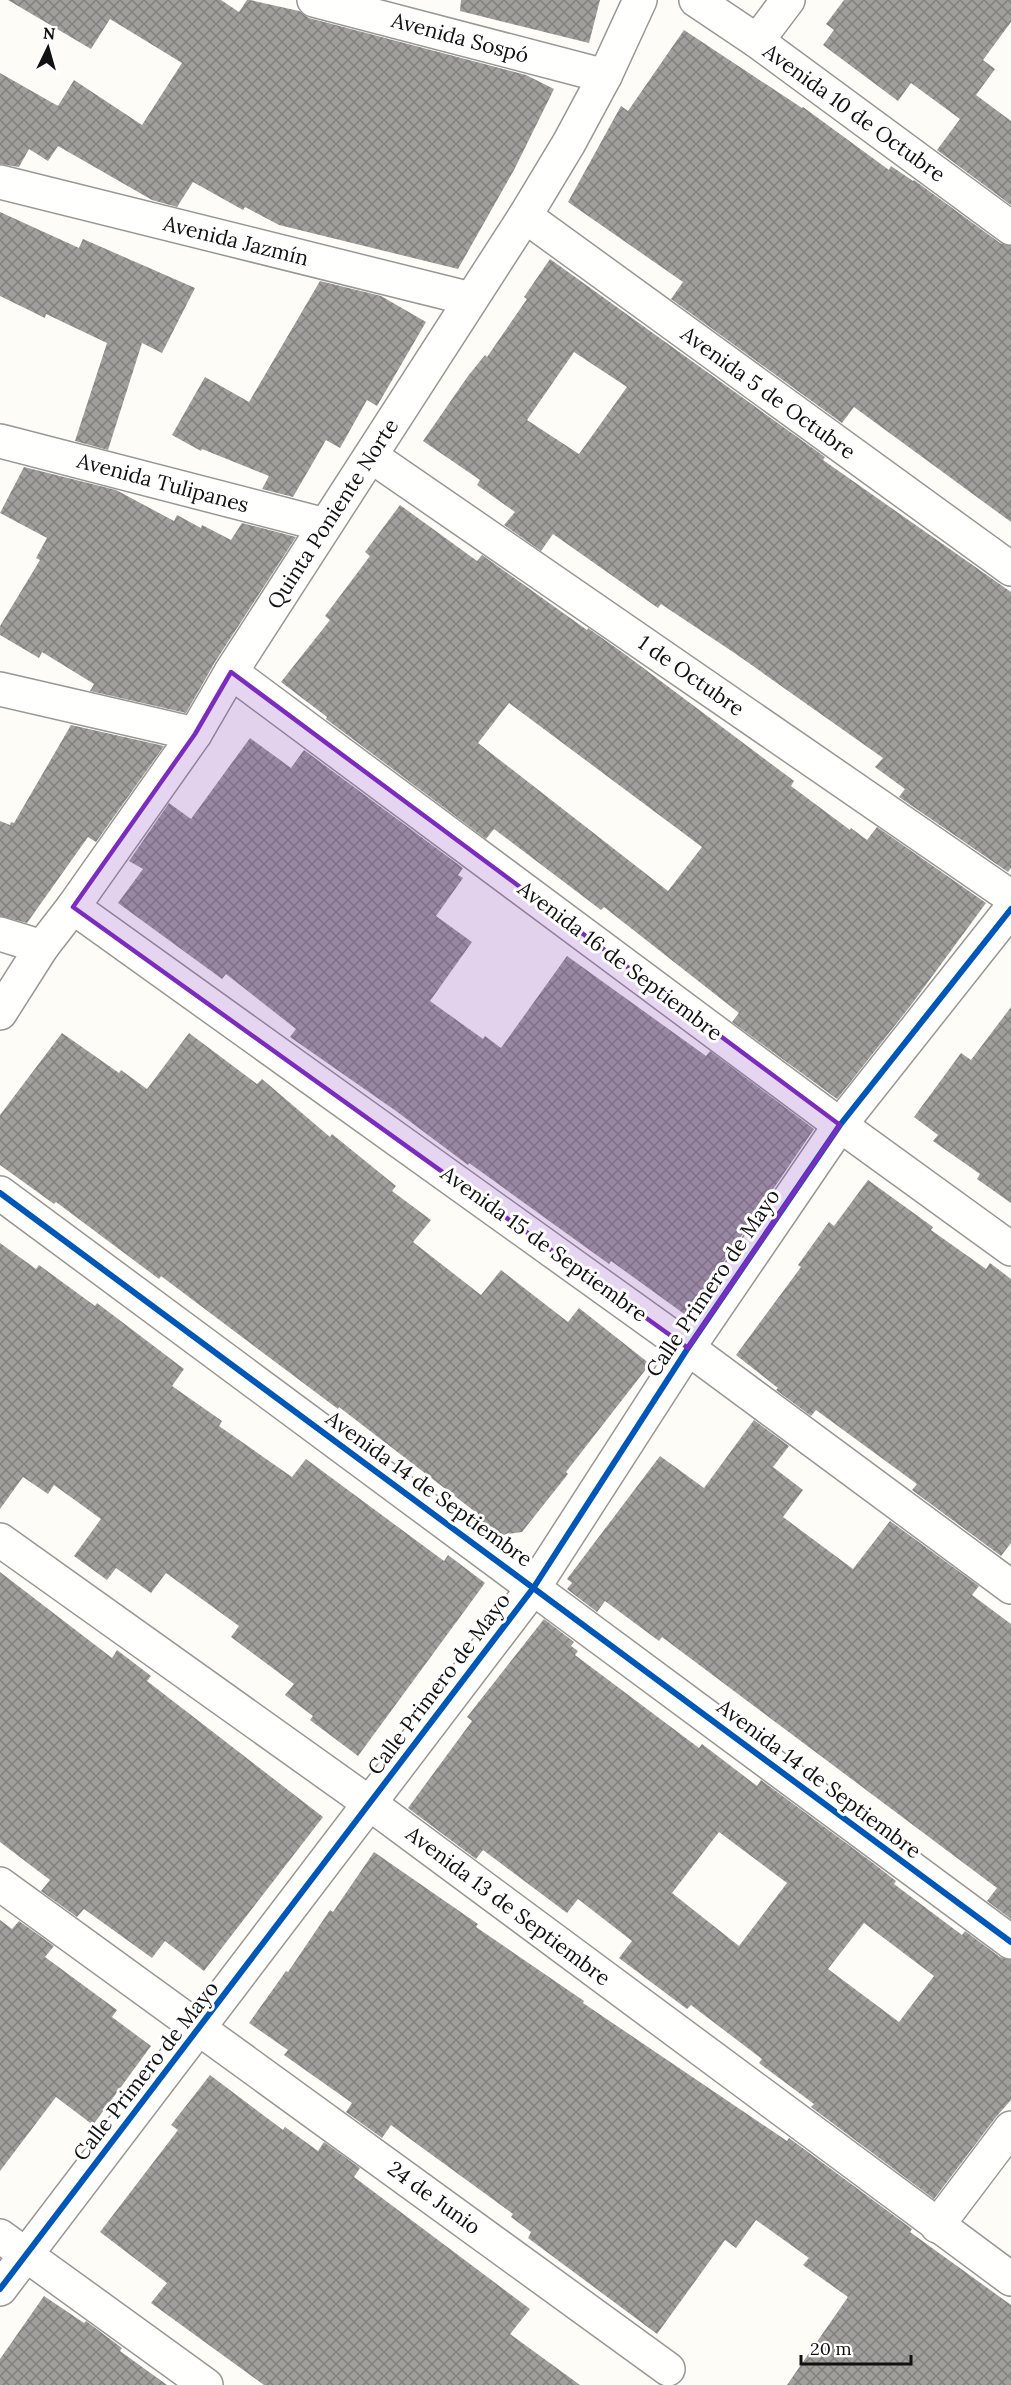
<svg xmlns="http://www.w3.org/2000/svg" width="1011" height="2385" font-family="Lora,serif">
  <defs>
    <pattern id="building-cross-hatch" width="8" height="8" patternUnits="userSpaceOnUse" patternTransform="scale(1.5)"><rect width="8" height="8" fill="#a19f9c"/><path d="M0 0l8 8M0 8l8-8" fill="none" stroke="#82807e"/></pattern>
  </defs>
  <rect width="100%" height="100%" fill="#fdfcf7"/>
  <g fill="url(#building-cross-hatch)" fill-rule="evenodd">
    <path d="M8 0H221L239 12 247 0H250L299 11 309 18 526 75 554 89 514 170 458 269 279 225 245 207 243 210 193 182 177 207 152 200 58 146 48 161 29 149 19 167 0 164V73L58 106 74 80 142 125 182 63 110 19 91 49Z"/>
    <path d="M461 0H600L589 43 460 11Z"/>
    <path d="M844 0H1011V22L983 60 995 69 976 95 1011 121V205L937 150 960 119 911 83 898 101 823 45 834 30 826 24Z"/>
    <path d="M684 30 802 108 803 107 889 170 891 166 913 181 914 180 1000 243 1011 246V522L854 407 842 423 671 299 683 282 568 202 621 106 628 111Z"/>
    <path d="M0 212 79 248 83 239 195 288 162 353 142 343 108 450 75 441 107 343 46 314 45 318 0 296Z"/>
    <path d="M550 259 825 457 823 460 1011 592V868L1008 872 899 797 905 789 875 767 883 758 736 654 661 604 658 608 553 534 541 551 504 525 515 512 477 485 480 480 423 441 468 376 485 355 487 357 527 299 524 297ZM574 352 627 387 579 454 527 420Z"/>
    <path d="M320 281 381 296 426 322 377 406 367 400 340 448 326 440 293 497 262 489 269 476 202 449 201 451 172 435 205 377 249 402Z"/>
    <path d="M24 467 116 490 174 521 177 515 201 528 202 525 231 540 242 523 296 537 215 662 186 713 90 691 94 684 42 652 39 658 0 635V626L40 560 36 558 47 538 0 513Z"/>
    <path d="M400 505 477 561 482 555 587 630 588 628 626 655 794 781 791 786 850 830 851 828 867 840 877 827 986 903 911 1005 837 1099 732 1022 739 1013 604 907 601 910 494 829 486 839 326 719 327 717 281 682 330 620 325 616 370 556 365 552ZM509 703 702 847 668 891 478 743Z"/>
    <path d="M71 725 164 746 96 842 88 837 27 923 0 916V821L10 825 11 822 14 823Z"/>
    <path d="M250 738 291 768 304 750 463 868 458 875 463 878 436 916 472 942 430 1001 483 1039 485 1036 501 1048 567 956 706 1056 710 1051 814 1129 687 1316 611 1261 609 1264 469 1163 468 1165 396 1111 290 1037 296 1029 226 974 222 979 118 903 143 869 129 861 169 803 191 819Z"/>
    <path d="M1011 1007V1203L977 1179 980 1174 933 1141 938 1135 914 1117 961 1053 971 1060Z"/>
    <path d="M62 1033 119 1073 121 1070 147 1089 189 1033 257 1084 262 1079 330 1137 332 1134 396 1186 392 1191 431 1220 413 1242 481 1295 501 1270 568 1322 579 1308 650 1364 566 1472 568 1474 522 1532 495 1536 474 1521 478 1514 339 1407 338 1409 161 1276 159 1279 56 1202 54 1204 0 1165V1115Z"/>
    <path d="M868 1180 933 1227 931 1230 986 1269 990 1263 1011 1279V1543L1001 1556 912 1490 917 1484 816 1410 811 1416 776 1390 778 1388 736 1355 801 1267 798 1265 829 1222 834 1226Z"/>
    <path d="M0 1243 36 1269 39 1265 95 1306 97 1303 184 1369 172 1386 222 1421 219 1426 292 1477 306 1459 444 1561 448 1555 485 1583 358 1756 310 1720 313 1716 285 1695 294 1684 231 1637 239 1626 166 1573 151 1593 116 1568 107 1580 74 1556 101 1519 54 1485 48 1494 23 1477 0 1509Z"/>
    <path d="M754 1420 789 1446 773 1467 803 1490 783 1517 853 1569 890 1521 979 1586 972 1595 1011 1624V1919L987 1901 997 1888 662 1637 659 1641 605 1601 597 1612 567 1589 572 1583 567 1579 660 1456 704 1488Z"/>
    <path d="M0 1572 112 1658 117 1650 151 1676 147 1681 323 1817 204 1971 165 1941 152 1958 84 1909 77 1917 41 1891 50 1880 0 1842Z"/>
    <path d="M544 1619 574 1642 571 1646 578 1651 575 1655 699 1748 702 1744 757 1786 761 1780 873 1863 896 1881 894 1884 962 1935 965 1931 1000 1957 1011 1960V2100L996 2117 934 2199 811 2107 814 2104 759 2063 762 2059 691 2005 687 2009 619 1958 632 1941 578 1899 567 1913 483 1850 476 1859 408 1808 472 1721 467 1717ZM719 1832 787 1883 739 1946 672 1893ZM864 1923 934 1976 899 2022 828 1969Z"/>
    <path d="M374 1852 478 1924 476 1927 584 2001 583 2003 787 2141 789 2138 912 2229 910 2232 1011 2305V2385H787L848 2297 803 2265 809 2258 756 2220 736 2248 725 2240 657 2334 528 2238 531 2232 511 2217 513 2214 391 2125 382 2138 346 2112 352 2103 284 2055 288 2050 249 2023 286 1971 288 1972 330 1910 333 1912Z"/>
    <path d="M0 1920 12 1929 19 1921 54 1946 45 1957 117 2010 112 2017 151 2046 93 2125 56 2097 0 2171Z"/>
    <path d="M210 2075 283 2130 285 2127 318 2151 324 2142 360 2168 354 2177 530 2309 510 2334 580 2385H264L151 2303 167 2283 100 2232 178 2130 171 2125Z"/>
    <path d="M44 2296 84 2323 86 2321 122 2348 120 2351 167 2385H0V2359Z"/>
  </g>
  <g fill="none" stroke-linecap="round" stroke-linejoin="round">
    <defs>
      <g id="minor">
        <path d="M314 0 605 76"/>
        <path d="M696 0 757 41 1011 228"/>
        <path d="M757 41 788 0"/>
        <path d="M0 182 471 299"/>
        <path d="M525 216 1011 569"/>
        <path d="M0 441 325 525"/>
        <path d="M371 456 1011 897"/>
        <path d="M231 672 840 1125 1011 1249"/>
        <path d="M0 689 195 734"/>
        <path d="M73 907 688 1348 1011 1587"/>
        <path d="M0 934 42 947"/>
        <path d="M0 1013 42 947 73 907 195 734 231 672 525 216 569 143 605 76 640 0"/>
        <path d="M0 1193 1011 1942"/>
        <path d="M0 1540 369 1803 1011 2279"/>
        <path d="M0 1884 668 2369"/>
        <path d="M937 2226 1011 2128"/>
        <path d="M0 2236 206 2385"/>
        <path d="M0 2289 534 1587 688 1348 840 1125 1011 909"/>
      </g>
    </defs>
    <use href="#minor" stroke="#979795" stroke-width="36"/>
    <use href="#minor" stroke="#fffffe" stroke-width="33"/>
    <defs>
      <g id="cycleway">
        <path d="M0 1193 1011 1942"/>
        <path d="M0 2289 534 1587 688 1348 840 1125 1011 909"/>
      </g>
    </defs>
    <use href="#cycleway" stroke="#fff" stroke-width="10"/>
    <use href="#cycleway" stroke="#0057b8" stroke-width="6"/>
  </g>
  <path fill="#7b2cbf" fill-opacity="0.2" stroke="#7b2cbf" stroke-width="4.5" stroke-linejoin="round" d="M231 672 840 1125 688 1348 73 907 195 734Z"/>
  <g text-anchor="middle" stroke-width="6" stroke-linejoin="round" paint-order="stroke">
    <g font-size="21" fill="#111" stroke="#fff">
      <text transform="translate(460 38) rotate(15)" y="7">Avenida Sospó</text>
      <text transform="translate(854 113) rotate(36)" y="7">Avenida 10 de Octubre</text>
      <text transform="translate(236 241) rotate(14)" y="7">Avenida Jazmín</text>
      <text transform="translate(768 393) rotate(36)" y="7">Avenida 5 de Octubre</text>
      <text transform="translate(163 483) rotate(15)" y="7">Avenida Tulipanes</text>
      <text transform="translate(333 514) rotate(-57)" y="7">Quinta Poniente Norte</text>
      <text transform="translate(691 676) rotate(35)" y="7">1 de Octubre</text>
      <text transform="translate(620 961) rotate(37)" y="7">Avenida 16 de Septiembre</text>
      <text transform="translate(544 1244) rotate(36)" y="7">Avenida 15 de Septiembre</text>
      <text transform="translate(713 1283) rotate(-56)" y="7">Calle Primero de Mayo</text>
      <text transform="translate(429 1489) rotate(36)" y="7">Avenida 14 de Septiembre</text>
      <text transform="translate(439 1684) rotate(-53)" y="7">Calle Primero de Mayo</text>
      <text transform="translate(819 1779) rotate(37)" y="7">Avenida 14 de Septiembre</text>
      <text transform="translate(508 1906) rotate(37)" y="7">Avenida 13 de Septiembre</text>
      <text transform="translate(146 2071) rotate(-52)" y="7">Calle Primero de Mayo</text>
      <text transform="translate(434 2198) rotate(36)" y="7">24 de Junio</text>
    </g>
  </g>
  <g transform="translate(48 48) rotate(5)" stroke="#ffffff" stroke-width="4.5" paint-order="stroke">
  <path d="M0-4.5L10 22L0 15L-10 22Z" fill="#111111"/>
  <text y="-9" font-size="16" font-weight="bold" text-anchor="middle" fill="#111111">N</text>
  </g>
  <path d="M801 2355v9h110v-9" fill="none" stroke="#111111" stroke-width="3"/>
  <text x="810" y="2355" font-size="18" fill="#111111" stroke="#ffffff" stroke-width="4.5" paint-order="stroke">20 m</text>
</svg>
